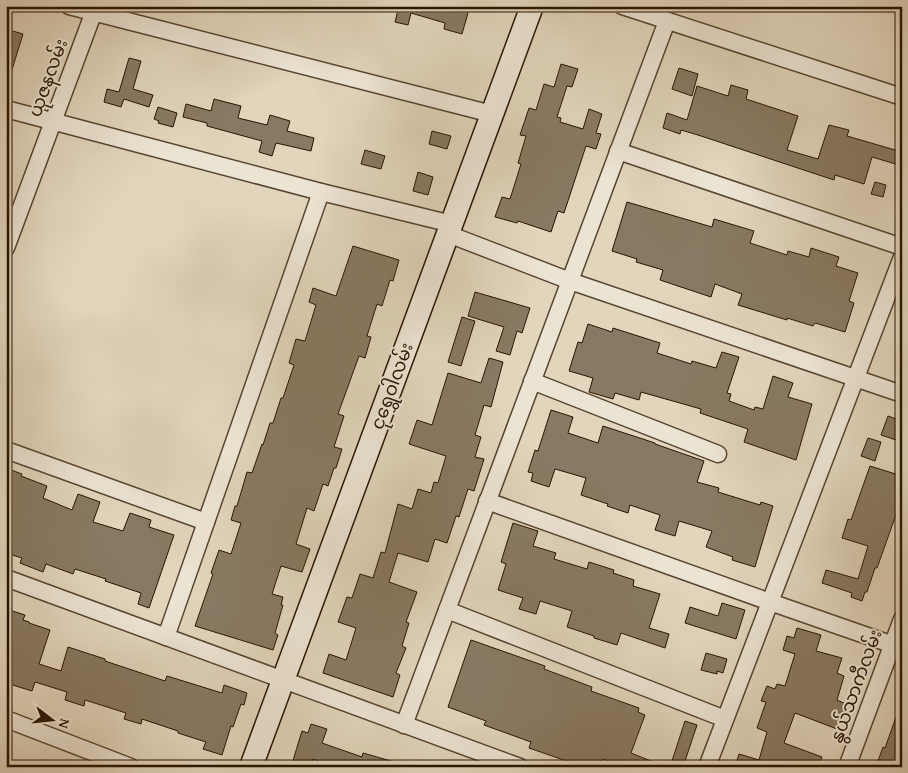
<svg xmlns="http://www.w3.org/2000/svg" width="908" height="773" font-family="'Gentium Book Plus','Noto Sans Myanmar',serif">
  <rect width="100%" height="100%" fill="#e1d5bc"/>
  <filter id="stains"><feTurbulence type="fractalNoise" baseFrequency=".004" numOctaves="4"/><feColorMatrix values="0 0 0 0 .2 0 0 0 0 .09 0 0 0 0 .02 0 0 0 .5 -.17"/></filter>
  <radialGradient id="worn" r=".72"><stop offset=".6" stop-color="#630" stop-opacity="0"/><stop offset="1" stop-color="#630" stop-opacity=".3"/></radialGradient>
  <g fill="#887962" stroke="#281501">
    <path d="M399 6H429L448 12 450 6H470L462 34 444 29 445 23 411 13 408 25 395 22Z"/>
    <path d="M6 29 23 34 10 76H6Z"/>
    <path d="M129 58 141 61 133 89 153 95 149 107 124 99 121 107 104 102 107 89 119 92Z"/>
    <path d="M561 64 578 69 572 87 567 86 557 117 561 118 560 122 583 129 589 109 602 114 596 133 601 134 596 149 586 146 564 213 558 211 551 232 518 221 517 223 495 217 502 197 510 199 521 164 518 163 526 136 520 135 529 108 536 110 544 84 554 87Z"/>
    <path d="M679 68 698 74 692 96 672 89Z"/>
    <path d="M731 85 748 90 746 99 798 116 787 150 818 159 829 125 849 130 847 136 902 152 899 165 872 157 864 184 835 175 834 180 698 135 681 130 680 134 663 128 667 113 687 120 697 86 728 96Z"/>
    <path d="M214 99 241 106 238 118 267 125 270 115 290 121 287 131 314 138 311 151 276 143 272 156 259 152 262 141 207 126V123L183 117 186 104 211 111Z"/>
    <path d="M158 107 177 113 173 127 158 123 159 121 154 119Z"/>
    <path d="M432 131 451 136 447 149 429 144Z"/>
    <path d="M365 150 385 156 381 169 361 164Z"/>
    <path d="M418 172 433 177 428 195 413 191Z"/>
    <path d="M875 182 886 185 883 197 871 194Z"/>
    <path d="M627 202 712 227 714 219 754 231 750 243 787 255 788 251 809 257 811 248 839 257 836 266 858 273 849 301 854 303 845 332 815 323 813 326 787 318V320L738 305 742 294 715 284 711 297 660 280 663 270 636 262 637 259 612 251Z"/>
    <path d="M353 246 399 260 393 281 390 280 382 306 377 304 367 336 371 337 365 358 359 356 338 414 344 416 334 447 342 449 336 468H334L328 486 323 484 314 511 307 508 296 544 310 549 302 572 281 566 272 594 283 597 281 605H283L275 633 278 635 273 650 195 626 213 574 211 573 219 550 231 554 241 523 231 520 235 506H237L247 472 252 473 262 444 263 445 270 423H273L281 398H283L294 365 289 363 296 339 305 341 316 305 309 302 313 288 336 296Z"/>
    <path d="M475 292 530 308 522 333 517 331 510 355 496 351 504 327 468 316Z"/>
    <path d="M462 317 475 321 461 366 448 362Z"/>
    <path d="M588 324 612 332 613 328 660 343 657 353 691 364 692 361 716 368 722 352 739 357 727 393 731 394 729 401 754 410 755 407 763 409 773 376 793 383 788 397 812 404 796 460 744 442 748 429 700 413 701 409 641 392 639 400 615 393 613 399 589 392 593 378 569 371 578 342 582 343Z"/>
    <path d="M489 358 503 362 491 407 484 405 475 435 481 437 475 457 484 459 474 491 468 489 459 517 456 516 447 543 435 539 428 562 398 553 389 582 417 592 406 622 409 623 402 646 406 648 396 673 400 675 393 697 323 673 329 654 346 660 356 628 338 622 347 597 352 598 360 574 373 578 381 552 385 553 398 504 412 509 418 489 431 493 434 482 438 483 446 456 409 444 417 420 432 425 448 373 481 383Z"/>
    <path d="M551 410 573 417 568 433 598 443 603 426 655 443V444L704 461 697 482 719 488 718 492 760 505 761 502 773 506 755 567 732 560 733 557 706 547 712 531 679 521 675 536 655 530 660 515 630 505 628 513 607 506 608 504 581 495 586 478 555 469 549 487 531 481 533 473 528 472 535 450 538 451Z"/>
    <path d="M888 416 902 421V442L881 435Z"/>
    <path d="M868 438 881 442 875 461 861 456Z"/>
    <path d="M870 466 902 476V498L877 568H875L867 592H865L862 601 851 597 852 593 822 583 826 570 858 579 868 546 842 538 848 519 851 520Z"/>
    <path d="M6 468 22 474 21 476 47 486 43 498 72 510 78 494 100 502 93 522 123 531 130 513 151 520 149 527 174 535 149 608 138 604 141 593 105 581 106 579 75 569 73 574 46 564 43 572 20 563 22 558 6 553Z"/>
    <path d="M513 523 538 531 533 546 556 553 554 559 587 569 589 562 614 570 613 573 634 580 633 586 660 594 649 628 669 634 665 648 621 633 617 645 594 638V636L567 627 572 611 540 601 536 614 519 609 523 598 498 590 506 564 501 562Z"/>
    <path d="M722 603 745 610 736 639 685 623 690 607 718 616Z"/>
    <path d="M6 609 25 615 23 620 29 622V623L50 630 39 664 61 671 68 647 105 659V661L165 681 167 676 222 693 224 685 247 693 244 705 241 704 233 727 231 726 222 755 203 749 206 742 178 733V731L142 719 141 724 124 719 126 713 85 700 84 706 65 700 67 692 35 682 32 691 6 683Z"/>
    <path d="M797 628 821 635 816 651 842 658 837 673 844 676 837 700 846 704 837 729 795 713 784 743 822 757 818 767H788L777 763 775 767H735L739 754 759 760 767 732 757 728 766 702 761 701 767 686 775 689 777 684 785 686 795 654 783 650 787 636 794 638Z"/>
    <path d="M471 640 545 666 544 669 592 687 591 691 639 708 638 712 645 715 631 753 661 765V767H624L603 759 600 767H584L529 748 531 742 484 725 486 721 448 707Z"/>
    <path d="M706 653 727 659 723 673 717 671V674L701 670Z"/>
    <path d="M900 706 902 707V767H876L883 747 885 748Z"/>
    <path d="M685 721 697 725 683 767H670Z"/>
    <path d="M311 724 327 729 322 743 362 757 363 753 398 763V767H335L313 759 311 767H291L302 731 308 733Z"/>
  </g>
  <g fill="none" stroke-linecap="round" stroke-linejoin="round">
    <defs>
      <g id="street">
        <path d="M69 6 492 114"/>
        <path d="M622 6 902 97"/>
        <path d="M6 109 321 192 452 224"/>
        <path d="M618 151 902 247"/>
        <path d="M448 234 570 281 902 394"/>
        <path d="M6 248 96 6"/>
        <path d="M532 381 718 454"/>
        <path d="M6 450 206 522"/>
        <path d="M487 501 770 602 902 648"/>
        <path d="M6 578 520 767"/>
        <path d="M447 610 725 719"/>
        <path d="M166 637 321 192"/>
        <path d="M6 719 131 767"/>
        <path d="M404 725 667 21"/>
        <path d="M707 767 902 257"/>
        <path d="M847 767 902 619"/>
      </g>
      <path id="secondary" d="M251 767 532 6"/>
    </defs>
    <use href="#street" stroke="#564530" stroke-width="19"/>
    <use href="#secondary" stroke="#281501" stroke-width="25"/>
    <use href="#street" stroke="#ece4d3" stroke-width="16"/>
    <use href="#secondary" stroke="#ece4d3" stroke-width="22"/>
  </g>
  <g text-anchor="middle" stroke-width="4" stroke-linejoin="round" paint-order="stroke">
    <g font-size="18" fill="#281501" stroke="#ece4d3">
      <text transform="translate(48 78) rotate(-70)" y="6">ယုဇနလမ်း</text>
      <text transform="translate(392 386) rotate(-70)" y="6">ငုရွှေဝါလမ်း</text>
      <text transform="translate(856 686) rotate(-70)" y="6">နွယ်သာကီလမ်း</text>
    </g>
  </g>
  <rect width="908" height="773" fill="none" stroke="#e1d5bc" stroke-width="25"/>
  <rect x="8" y="8" width="893" height="758" fill="none" stroke="#281501" stroke-width="2.5"/>
  <rect x="12" y="12" width="883" height="748" fill="none" stroke="#281501"/>
  <g transform="translate(52 720) rotate(106)" stroke="#ece4d3" stroke-width="4" paint-order="stroke">
  <path d="M0-4L9 19L0 12L-9 19Z" fill="#281501"/>
  <text y="-8" font-size="14" font-weight="bold" text-anchor="middle" fill="#281501">N</text>
  </g>
  <rect width="100%" height="100%" filter="url(#stains)"/>
  <rect width="100%" height="100%" fill="url(#worn)"/>
</svg>
